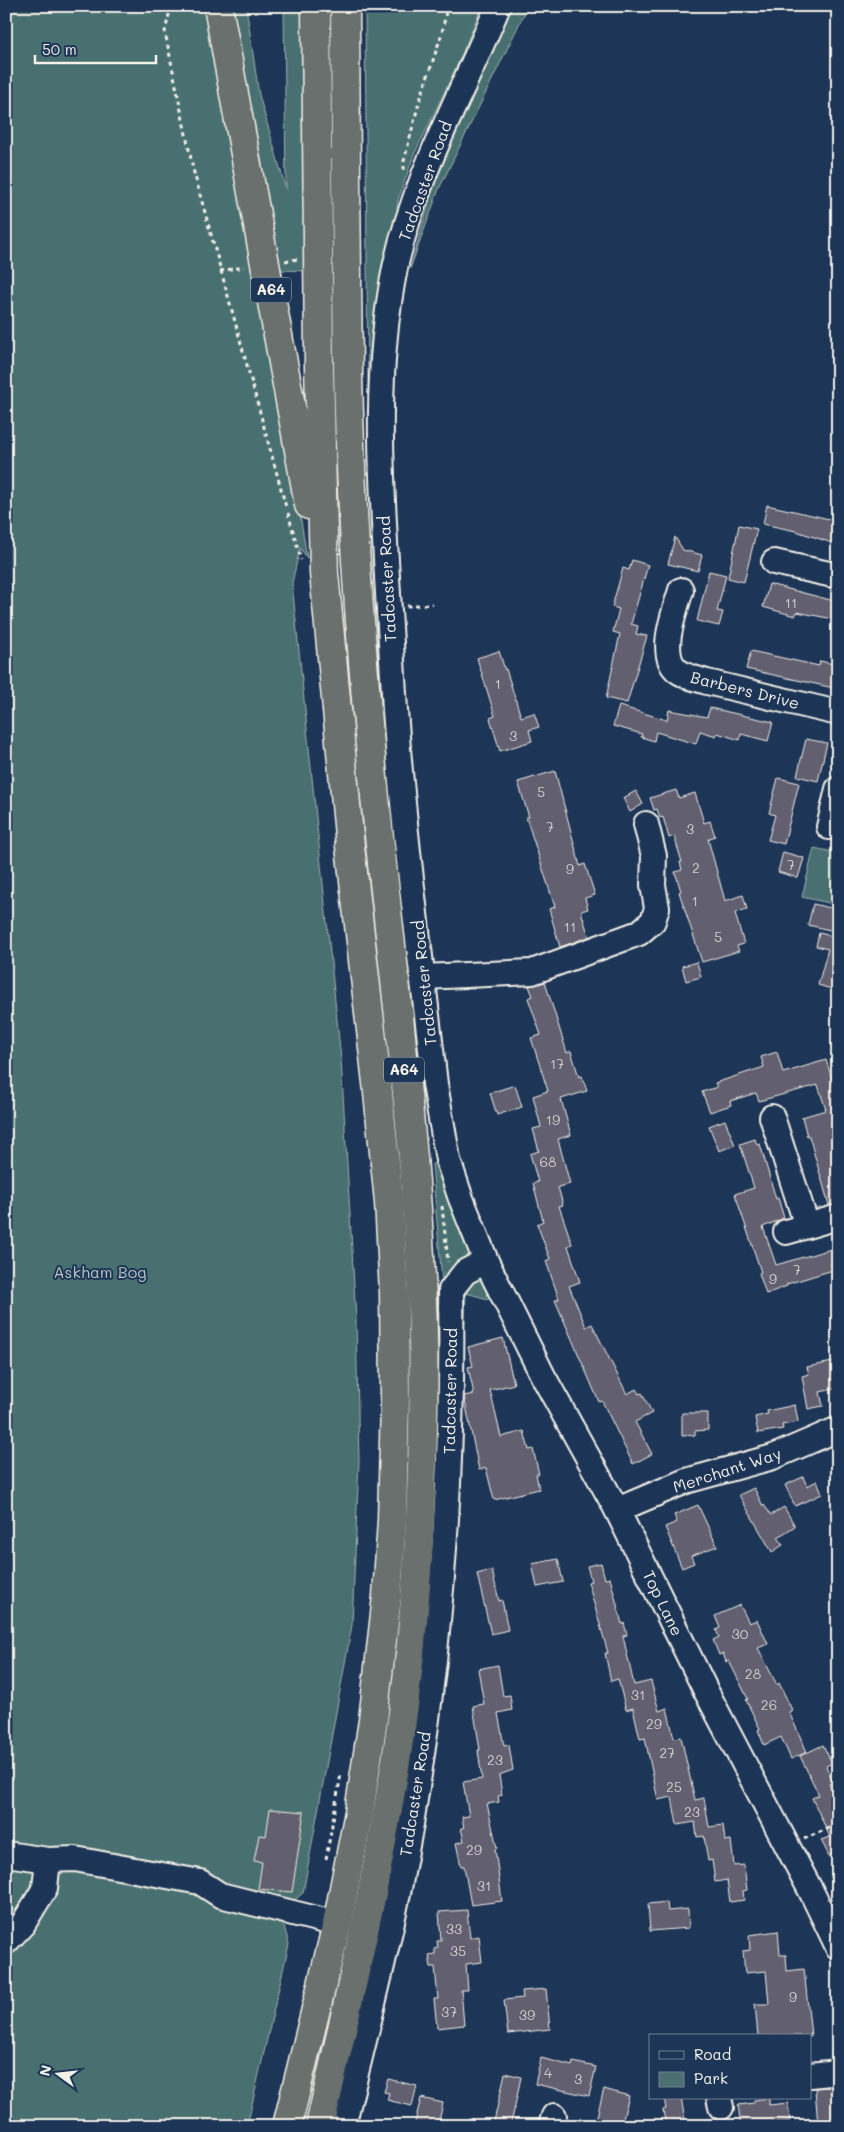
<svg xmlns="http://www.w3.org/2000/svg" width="844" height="2132" font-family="Mali,sans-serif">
  <rect width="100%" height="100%" fill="#1d3557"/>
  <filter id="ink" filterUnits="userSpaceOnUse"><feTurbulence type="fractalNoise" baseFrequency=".02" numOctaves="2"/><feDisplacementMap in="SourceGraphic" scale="10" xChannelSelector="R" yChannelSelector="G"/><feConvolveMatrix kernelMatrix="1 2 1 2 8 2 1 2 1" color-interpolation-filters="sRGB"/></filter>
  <g filter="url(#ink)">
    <g fill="#4a6f71" stroke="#9fb0ac">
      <path d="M6 6H213L291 458 307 558 300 548 292 583 341 1059 356 1319 359 1461 352 1625 303 1893 280 1912 289 1944 247 2126H6Z"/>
      <path d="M230 6H246L259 95 286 189 284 6H307L310 271 280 270 243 96Z"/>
      <path d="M365 6H482L457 66 414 155 398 200 391 256 368 393Z"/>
      <path d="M511 6H528L439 189 410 269 436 178Z"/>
      <path d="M814 848 838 853V905L802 897Z"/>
      <path d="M442 1162 471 1251 443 1293 432 1164Z"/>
      <path d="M480 1275 495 1301 466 1293 464 1339 459 1334V1299L464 1286Z"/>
    </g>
    <g fill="#625e70" stroke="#f4f1e8">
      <path d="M767 505 838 521V545L796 531 763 524Z"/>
      <path d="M739 525 757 529 744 582 728 578Z"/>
      <path d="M675 537 683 550 702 555 698 571 668 564Z"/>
      <path d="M632 560 648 565 631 624 638 626 636 634 647 636 627 703 606 698 620 634 613 632 619 609 612 607 623 568 629 570Z"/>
      <path d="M709 571 726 575 717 611 723 612 719 626 697 621Z"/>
      <path d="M769 584 838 602V620L797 612 795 616 763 607Z"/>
      <path d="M499 651 505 670 506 669 521 717 534 713 539 727 529 730 532 741 500 751 490 718 495 716 477 658Z"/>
      <path d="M751 651 819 666 820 661 838 665 834 688 746 669Z"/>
      <path d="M619 706 667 720 669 710 707 717 710 708 773 722 768 741 741 734 740 740 717 733 716 736 700 731 696 744 656 732 654 741 641 737 642 734 613 726Z"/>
      <path d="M806 739 827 743 818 781 797 776Z"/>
      <path d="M555 771 580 866 585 864 595 895 585 898 588 909 581 911 589 937 560 947 549 909 555 907 526 817H529L518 782Z"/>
      <path d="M778 778 799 783 784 844 768 840 775 815 769 813Z"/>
      <path d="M676 790 679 798 695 793 704 823 710 821 715 836 708 839 725 901 743 895 747 909 735 913 744 944 737 946 739 951 702 962 679 892 681 891 675 872 682 870 680 862H682L674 836 669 838 663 817 660 818 657 809 654 810 650 798Z"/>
      <path d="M636 791 643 804 630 812 623 798Z"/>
      <path d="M783 852 804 858 798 878 778 872Z"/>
      <path d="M813 904 835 909 830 930 808 925Z"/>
      <path d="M834 928 838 929V979L835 990 818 985 828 949 816 946 819 933 832 936Z"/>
      <path d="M697 962 701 977 686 981 682 966Z"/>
      <path d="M545 982 567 1053 571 1051 579 1077 582 1076 587 1091 561 1099 571 1135 558 1139 570 1184 558 1187 563 1205 559 1206 572 1244 568 1246 580 1282 569 1286 586 1327 592 1324 627 1394 636 1389 639 1394 642 1393 652 1413 635 1422 652 1454 633 1464 602 1401 599 1402 555 1300 559 1299 546 1261 550 1259 537 1224 543 1221 533 1183 538 1182 530 1154 539 1151 533 1129 541 1127 533 1096 548 1091 531 1038 541 1035 528 998 533 996 529 986Z"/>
      <path d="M777 1052 783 1073 826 1060 838 1098V1204L829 1205 809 1136H807L802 1117 826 1110 818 1085 759 1101 756 1093 730 1101 731 1105 710 1112 702 1092 717 1087 715 1083 764 1067 761 1057Z"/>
      <path d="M515 1085 522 1107 497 1115 490 1093Z"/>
      <path d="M725 1120 735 1145 719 1151 709 1126Z"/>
      <path d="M755 1139 757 1145 760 1144 776 1199 778 1198 784 1218 763 1227 776 1265 838 1247V1262L831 1264 833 1270 787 1284V1286L766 1294 759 1273 761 1272 735 1194 754 1188 740 1144Z"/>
      <path d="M503 1338 514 1384 490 1390 501 1437 524 1431 529 1450 533 1449 539 1474H536L539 1489 494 1500 486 1468 479 1470 464 1396 474 1394 468 1367 473 1366 468 1347Z"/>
      <path d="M838 1361V1388L820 1392 823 1406 808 1409 802 1376 809 1374 807 1367Z"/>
      <path d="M795 1405 798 1422 782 1425 783 1429 758 1433 755 1417 768 1414 767 1411Z"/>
      <path d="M682 1413H708V1430L695 1431V1435L682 1436Z"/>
      <path d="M803 1477 807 1486 817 1481 822 1494 795 1506 785 1485Z"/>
      <path d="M754 1488 763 1506 764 1505 771 1515 784 1507 795 1526 778 1537 783 1545 772 1552 739 1495Z"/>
      <path d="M698 1505 717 1546 691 1556 694 1563 682 1568 665 1527 677 1522 674 1515Z"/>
      <path d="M558 1559 563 1582 537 1587 532 1564Z"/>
      <path d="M601 1563 605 1579 610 1578 622 1624 624 1623 627 1635 623 1636 634 1685 651 1681 659 1711 667 1708 674 1738 681 1737 695 1800 704 1798 709 1827 723 1825 725 1841 731 1840 734 1866 744 1865 747 1890 743 1891 744 1900 730 1902 727 1880 715 1882 712 1860 708 1861 704 1836 697 1837 695 1822 677 1825 672 1797 658 1800 645 1738 640 1739 633 1708 626 1710 618 1679 611 1681 605 1653H608L588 1582 591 1581 587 1566Z"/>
      <path d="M492 1570 499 1601 502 1600 508 1630 491 1634 477 1574Z"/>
      <path d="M740 1605 749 1623 757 1620 768 1644 758 1648 777 1685 779 1683 792 1710 789 1712 807 1752 791 1759 781 1737 764 1745 758 1730 760 1729 746 1700 748 1699 729 1661 726 1662 723 1653 719 1655 713 1640 719 1637 716 1630 720 1628 715 1616Z"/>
      <path d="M498 1665 503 1696 510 1695 512 1710 498 1713 504 1746 509 1745 513 1770 499 1775 502 1795 498 1796 499 1802 487 1804 497 1848 495 1849 502 1901 471 1905 464 1866H461L456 1843 464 1841 461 1828H464L462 1817 469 1816 463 1782 482 1779 478 1750H480L473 1706 484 1704 478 1669Z"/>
      <path d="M823 1745 832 1763 826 1766 833 1782 829 1784 838 1804V1855L837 1852 829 1856 821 1840 830 1837 812 1798 819 1795 800 1756Z"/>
      <path d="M270 1809 304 1812 292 1892 258 1889 262 1862 254 1861 259 1835 266 1836Z"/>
      <path d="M667 1902 668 1911 688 1909 689 1928 650 1931 648 1904Z"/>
      <path d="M467 1910 470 1938 479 1936 482 1962 466 1964 468 1990H461L464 2025 437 2028 434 1999H438L435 1967H431L429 1955 435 1954V1948H438L437 1941H441L439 1912Z"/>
      <path d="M778 1931 780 1955H786L787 1971 804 1969 811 2036H758L755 2004H769L766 1971 745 1973 743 1951 750 1950 749 1935Z"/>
      <path d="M546 1989 550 2029 508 2034 504 2000 523 1998 522 1991Z"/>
      <path d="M541 2058 572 2066 573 2062 596 2067 589 2096 535 2084Z"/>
      <path d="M505 2073 521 2077 513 2115 510 2126H493Z"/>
      <path d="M388 2079 417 2086 412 2106 387 2100 389 2093 384 2092Z"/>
      <path d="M830 2087 831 2094 836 2093 838 2126H818L815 2088Z"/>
      <path d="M604 2089 629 2096 621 2126 596 2120Z"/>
      <path d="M421 2098 443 2103 438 2126H414Z"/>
      <path d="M664 2098H681L686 2126H666L663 2110 666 2109Z"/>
      <path d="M769 2098V2105L788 2103 790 2121 741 2126 738 2105 754 2103V2100Z"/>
    </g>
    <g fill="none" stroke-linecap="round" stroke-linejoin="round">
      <defs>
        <g id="minor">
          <path d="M498 6C463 93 415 175 395 268 374 371 381 473 387 577 390 621 392 666 395 710 404 835 421 960 435 1084L448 1160 460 1196 486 1261 543 1376 617 1510 707 1693 812 1893 838 1947"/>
          <path d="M774 562 838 576"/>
          <path d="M681 590C675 611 657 655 678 671 686 677 698 679 707 682L838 713"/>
          <path d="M829 827 838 789"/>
          <path d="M423 977 532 972 639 933 653 921 657 908 653 885 654 856 646 824"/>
          <path d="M772 1117 807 1226 838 1217"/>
          <path d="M786 1232 807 1226"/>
          <path d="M617 1510 686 1481 773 1457 838 1429"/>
          <path d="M6 1854 48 1860 75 1859 200 1882 220 1895 337 1924"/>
          <path d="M6 1942 23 1924 45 1888 48 1860"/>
          <path d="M810 2075 838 2072"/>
          <path d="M719 2098 721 2107"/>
          <path d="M343 2126C363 2043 385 1961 401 1878 439 1684 454 1487 451 1290L465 1272 486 1261"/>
          <path d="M551 2126 554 2116"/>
        </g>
        <g id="highway">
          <path d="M218 6 309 505"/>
          <path d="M287 2126 337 1924 359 1812 373 1720 387 1596 392 1520 395 1400 394 1293 389 1202 377 1083 350 846 324 573 319 367 316 6"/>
          <path d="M320 2126C350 1993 382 1861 401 1727 415 1628 421 1528 423 1428 429 1192 388 958 368 723 358 606 350 488 348 371 346 249 346 128 345 6"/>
        </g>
      </defs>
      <use href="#minor" stroke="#f4f1e8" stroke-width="28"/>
      <use href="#highway" stroke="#f4f1e8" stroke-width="31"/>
      <g stroke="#f4f1e8" stroke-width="3" stroke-dasharray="4 4" stroke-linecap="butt">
        <path d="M171 6 165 32 193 169 286 507"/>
        <path d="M404 170V161L418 106 442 33 447 6"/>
        <path d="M285 261 298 259"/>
        <path d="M220 271 244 267"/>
        <path d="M288 513 301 560"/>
        <path d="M407 606 432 604"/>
        <path d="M834 845 833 850 838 851"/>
        <path d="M442 1206 448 1262"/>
        <path d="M804 1839 838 1824"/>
        <path d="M326 1859 341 1774"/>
      </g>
      <use href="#minor" stroke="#1d3557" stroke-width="24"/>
      <use href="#highway" stroke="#6a706d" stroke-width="28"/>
    </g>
  </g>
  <g text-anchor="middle" stroke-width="4" stroke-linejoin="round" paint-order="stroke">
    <g font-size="14" fill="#d0ccca">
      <text x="791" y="608">11</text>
      <text x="498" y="689">1</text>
      <text x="513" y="741">3</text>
      <text x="541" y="797">5</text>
      <text x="550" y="832">7</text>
      <text x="690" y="834">3</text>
      <text x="791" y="870">7</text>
      <text x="696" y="873">2</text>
      <text x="570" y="874">9</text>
      <text x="695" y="906">1</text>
      <text x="570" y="932">11</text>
      <text x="718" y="942">5</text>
      <text x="557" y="1069">17</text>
      <text x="553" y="1125">19</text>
      <text x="548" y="1167">68</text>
      <text x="797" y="1275">7</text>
      <text x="773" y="1284">9</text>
      <text x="740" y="1639">30</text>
      <text x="753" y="1679">28</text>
      <text x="638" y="1700">31</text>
      <text x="769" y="1710">26</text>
      <text x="654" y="1729">29</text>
      <text x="667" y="1758">27</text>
      <text x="495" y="1765">23</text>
      <text x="674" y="1792">25</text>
      <text x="692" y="1817">23</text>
      <text x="474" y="1855">29</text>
      <text x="484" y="1891">31</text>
      <text x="454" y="1934">33</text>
      <text x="458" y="1956">35</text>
      <text x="793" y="2002">9</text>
      <text x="449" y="2017">37</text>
      <text x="527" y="2020">39</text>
      <text x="548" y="2078">4</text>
      <text x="578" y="2084">3</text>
    </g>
    <g fill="#1d3557" stroke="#b4b9bc" stroke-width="1">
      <rect x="251" y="277.5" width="40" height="25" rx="4"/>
      <rect x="384" y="1057.5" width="40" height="25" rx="4"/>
    </g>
    <g font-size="15" font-weight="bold" fill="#f4f1e8">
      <text x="271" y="295">A64</text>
      <text x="404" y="1075">A64</text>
    </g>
    <g font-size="16" fill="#f4f1e8" stroke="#1d3557">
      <text transform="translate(425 181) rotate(-70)" y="6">Tadcaster Road</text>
      <text transform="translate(387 579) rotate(-93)" y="6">Tadcaster Road</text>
      <text transform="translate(745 690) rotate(14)" y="6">Barbers Drive</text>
      <text transform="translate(424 983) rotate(-96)" y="6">Tadcaster Road</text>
      <text transform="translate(450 1391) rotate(-89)" y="6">Tadcaster Road</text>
      <text transform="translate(727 1470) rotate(-18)" y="6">Merchant Way</text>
      <text transform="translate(663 1603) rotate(64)" y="6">Top Lane</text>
      <text transform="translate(415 1794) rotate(-81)" y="6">Tadcaster Road</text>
    </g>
    <g font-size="16" fill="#b8c4be" stroke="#1d3557">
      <text x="100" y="1278">Askham Bog</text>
    </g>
  </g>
  <rect width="844" height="2132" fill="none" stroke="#1d3557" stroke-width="25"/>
  <rect x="12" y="12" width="819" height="2107" fill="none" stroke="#f4f1e8" stroke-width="2" filter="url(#ink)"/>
  <rect x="649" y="2034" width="162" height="65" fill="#1d3557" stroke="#738091"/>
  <rect x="659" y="2051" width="25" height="8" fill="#1d3557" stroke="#738091"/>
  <text x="694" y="2060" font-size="15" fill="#f4f1e8">Road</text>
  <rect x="659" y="2072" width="25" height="15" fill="#4a6f71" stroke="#738091"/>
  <text x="694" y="2084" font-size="15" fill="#f4f1e8">Park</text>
  <g transform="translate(58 2074) rotate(285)" stroke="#1d3557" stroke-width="4" paint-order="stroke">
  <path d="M0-4L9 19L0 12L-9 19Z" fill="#f4f1e8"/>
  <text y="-8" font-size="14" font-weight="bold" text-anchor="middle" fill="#f4f1e8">N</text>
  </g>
  <path d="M35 55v8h121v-8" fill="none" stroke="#f4f1e8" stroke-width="2.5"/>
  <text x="42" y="55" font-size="15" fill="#f4f1e8" stroke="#1d3557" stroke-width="4" paint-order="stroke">50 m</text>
</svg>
